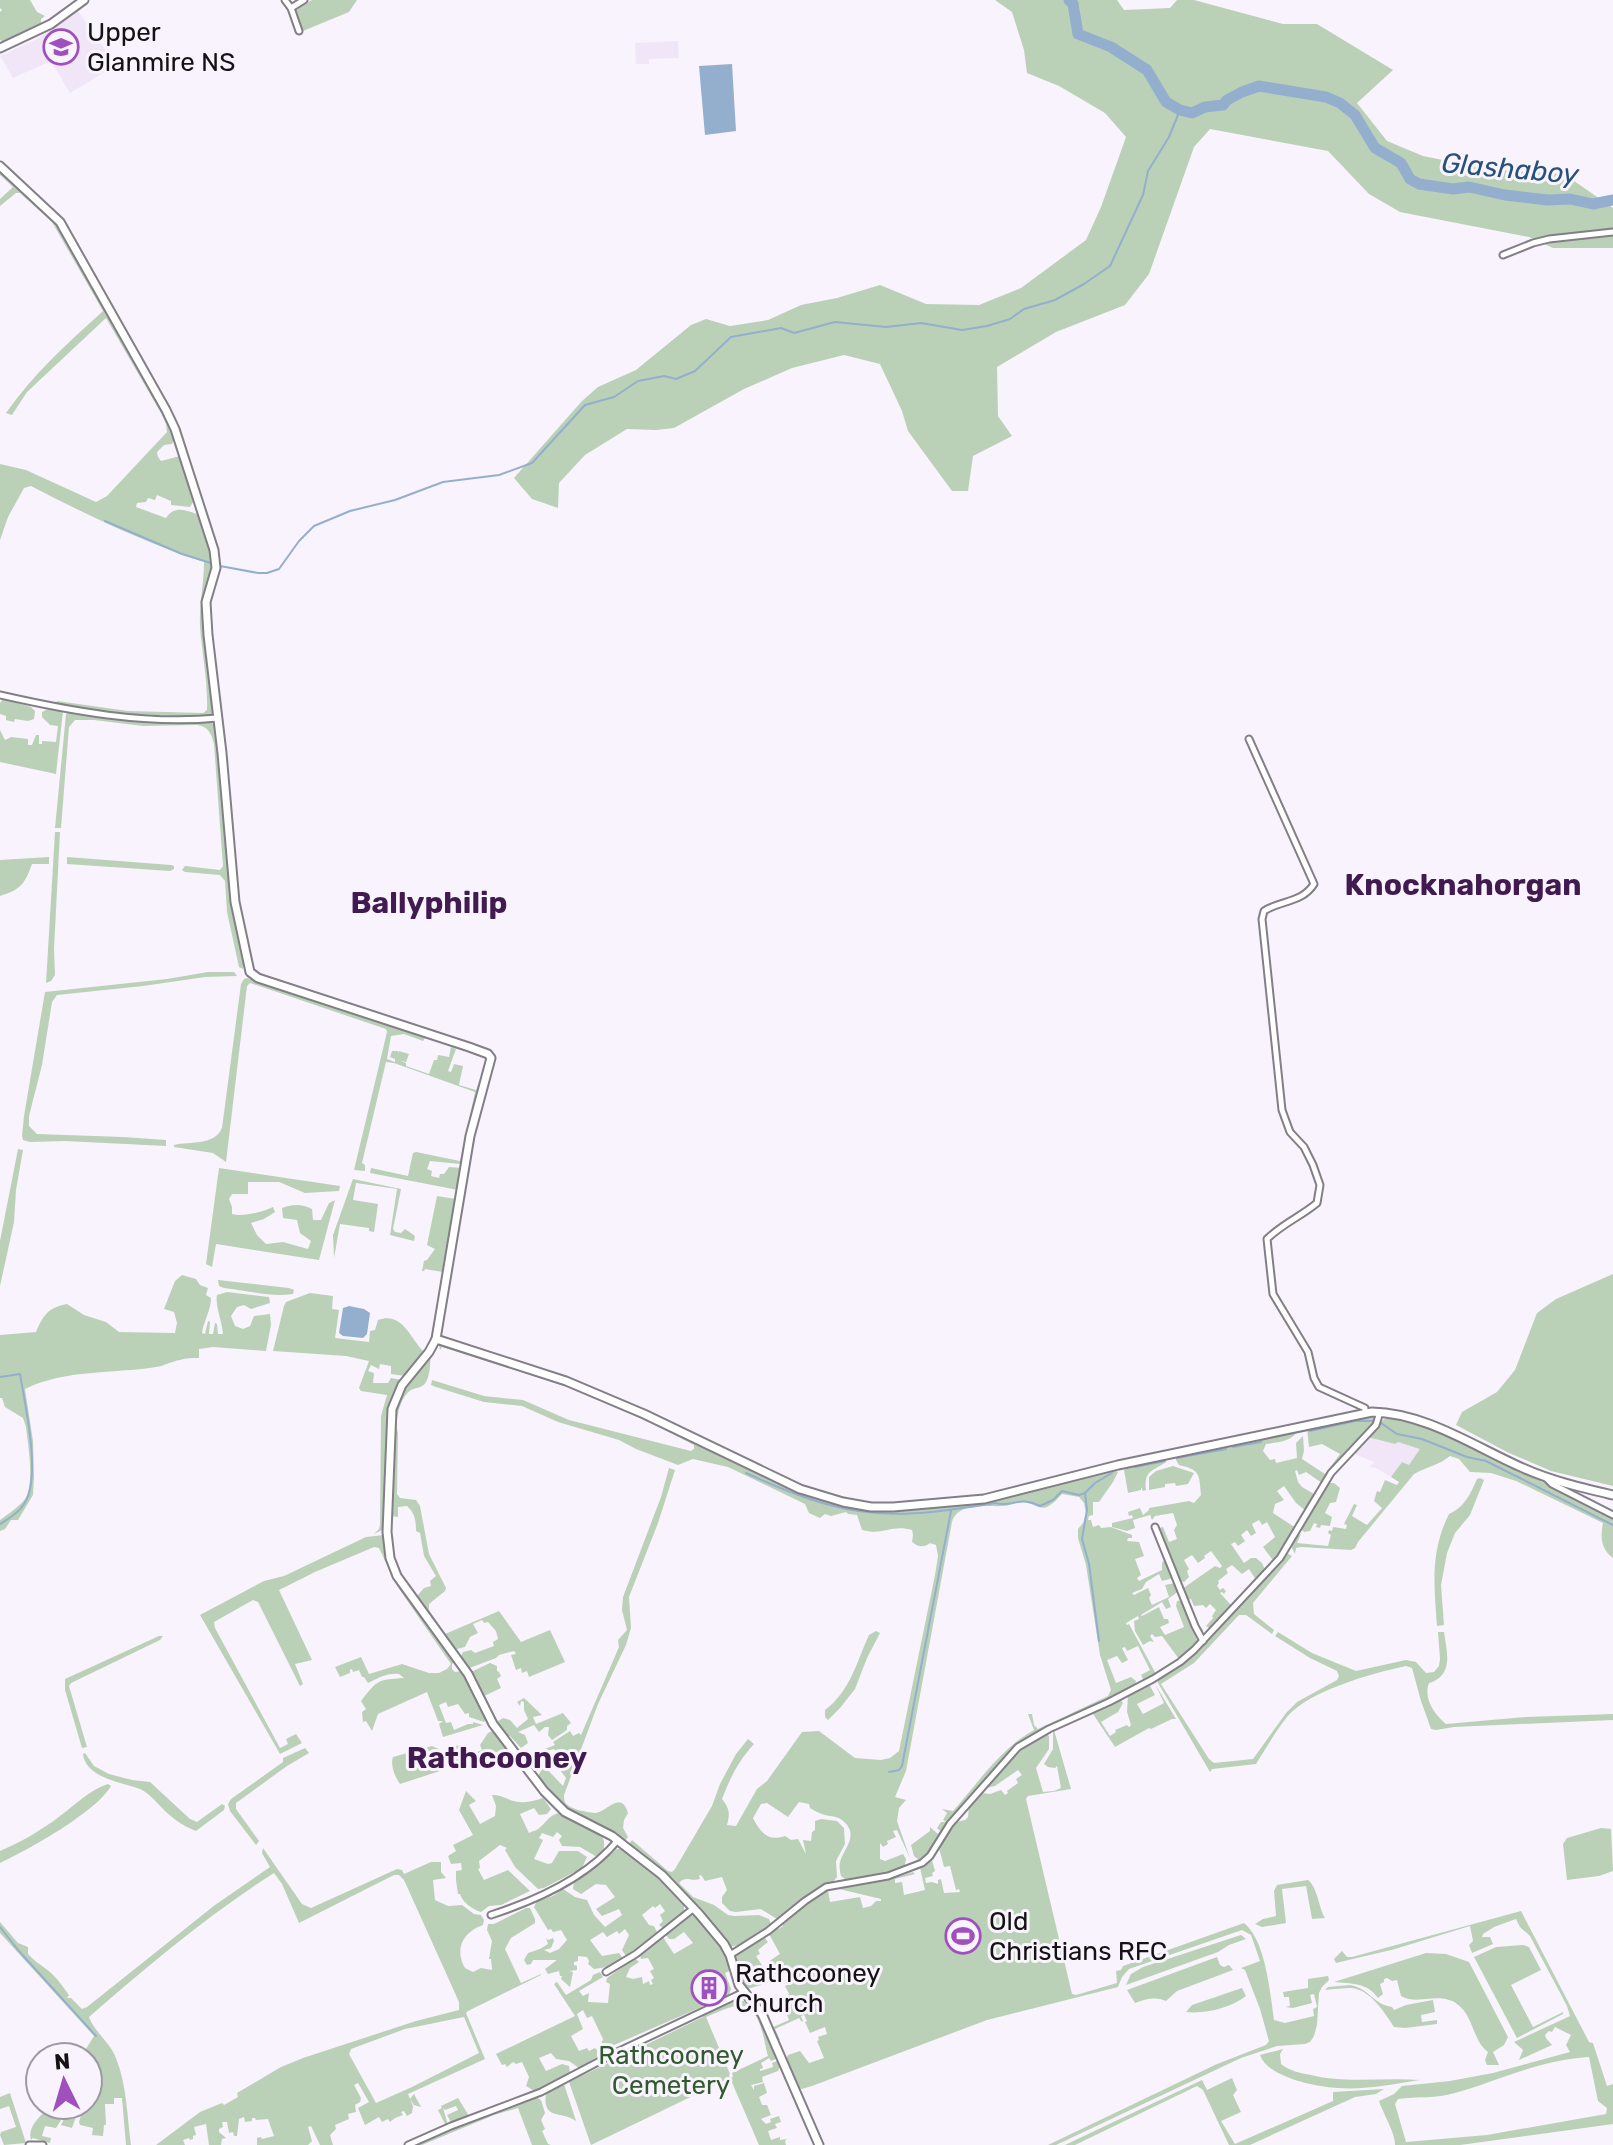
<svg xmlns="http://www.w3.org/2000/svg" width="1613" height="2145" font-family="Rubik,sans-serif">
  <rect width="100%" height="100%" fill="#f9f3fd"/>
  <g fill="#f0e6f7">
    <path d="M78 11 116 65 70 93 51 61 13 78 0 56 37 39Z"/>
    <path d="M678 41 679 58 649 59V64H636L635 43Z"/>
    <path d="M1367 1437 1395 1444 1398 1442 1428 1451 1397 1480 1376 1468 1370 1467 1374 1462 1355 1454 1358 1446Z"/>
  </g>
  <g fill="#bad1b7" fill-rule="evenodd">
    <path d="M0 0H30L37 12 45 16 41 19V24L3 42 0 40V12L2 10 0 8Z"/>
    <path d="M312 0H357L349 12 303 31 294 9Z"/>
    <path d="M995 0H1117L1124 10 1170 8 1177 0H1194L1283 24H1317L1393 70 1357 103 1387 141 1423 156 1487 169 1564 174 1613 208V248H1553L1529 237 1400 212 1369 194 1328 151 1210 129 1194 147 1149 274 1125 305 1056 332 997 367 998 416 1012 436 973 456 968 491H952L908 431 902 411 880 364 844 355 792 368 744 389 674 428 656 430 627 429 585 455 559 483 558 508 532 499 514 478 582 401 598 387 636 370 691 325 706 319 730 326 768 320 801 305 837 298 880 285 926 304 979 305 1021 288 1086 240 1101 207 1126 137 1105 113 1059 86 1027 73 1024 50 1012 12Z"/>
    <path d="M0 169 55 219 166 415 175 437 172 444 164 445 157 452 158 457 161 461 180 456 193 502 190 507 171 505V501L157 495 155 500 148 498 146 502 137 503 136 507 166 518C174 505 187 510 199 515 205 529 217 558 213 573 211 582 205 589 203 598L215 715 213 717 127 714 56 704 57 701 128 711 203 713 207 710C208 681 202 655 200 626 199 605 204 584 204 562 143 542 87 515 31 486L24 488 8 517 0 540V464L26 470 96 502 107 496 167 432 166 424 161 413 106 318 27 392 12 415 6 413C34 373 68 343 103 311L52 222 20 193H16L0 206V199L13 187 0 175Z"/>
    <path d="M3 699 31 707 35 711 34 719 28 721 15 719 14 722 6 720V716L0 714V703Z"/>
    <path d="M48 709 63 711 56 774 0 762V730L5 740 11 737 28 739V745H32L36 735H39V744H42V741L56 742 58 726 50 725 42 717V712Z"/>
    <path d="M69 712 117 718 209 721 216 726 231 902 243 957V969L239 967 227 912 225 881 220 875 185 872 182 870 185 866 220 870 223 866 214 744C211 733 209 727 197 725L143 726 94 720H75L69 727 61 828H55L66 714Z"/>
    <path d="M55 832H60L54 949 55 975 51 981 46 983Z"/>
    <path d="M49 857V864H32C25 884 20 890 0 896V860Z"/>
    <path d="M67 857 171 865 174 866V869L170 871 67 864Z"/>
    <path d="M208 972H234L237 976 205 977 143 986 57 995 52 1002 42 1065 29 1116V1126L37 1134 123 1137 166 1140V1146L65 1141 30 1142 23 1140 22 1136 24 1116 45 992 167 979Z"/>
    <path d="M247 978 393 1025V1027L425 1038 423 1041 404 1034 391 1036 387 1059 395 1062V1059L390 1057 392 1051H398V1053L399 1051 409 1054 406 1062 400 1061 406 1063V1066L429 1074 434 1060H437L438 1055 449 1057 451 1047 456 1049 448 1071 451 1072 454 1064 463 1066 459 1085 476 1090 479 1082 482 1083 463 1162 460 1164 430 1161 427 1169 432 1171 431 1176 439 1178 440 1174H444L449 1167 462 1168 458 1190 370 1173 371 1168 408 1176 413 1153 416 1152 460 1161 475 1092 394 1063 386 1062 362 1163 365 1165V1171L354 1170 387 1032 386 1029 250 983 247 986 226 1162 213 1153 174 1147V1145C191 1141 214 1146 222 1128L241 984 244 979Z"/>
    <path d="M18 1149 23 1150 16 1190 14 1222 0 1286V1241Z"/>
    <path d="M219 1168 340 1186 339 1191 305 1193 279 1182H248V1194H232L229 1199 232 1207V1214C243 1217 263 1212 273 1207L275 1212 264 1219 251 1223 257 1235 266 1244 283 1242 308 1249 311 1241 300 1233 297 1220 283 1218 282 1208C293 1204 302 1204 312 1209L313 1220H321L329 1203 335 1200 319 1260 216 1244 212 1267 206 1264Z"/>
    <path d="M353 1179 401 1189 393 1229 395 1232 401 1233 405 1229 415 1236 414 1241 390 1235 397 1189 356 1183 353 1200 378 1204 374 1232 369 1231V1228L340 1224 334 1258 333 1235Z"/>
    <path d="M437 1196 456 1199 443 1272 425 1269 424 1271H422L424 1261 427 1260 435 1249 427 1245Z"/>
    <path d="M1613 1274V1486L1551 1471 1507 1452 1456 1425 1462 1412 1497 1392 1515 1370 1537 1313 1556 1299Z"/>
    <path d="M182 1275 196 1279 200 1285 208 1288 206 1295 211 1298C211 1310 204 1320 202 1333L205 1334 208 1321 210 1322 209 1334H213L215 1323 217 1324 218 1334H223C222 1321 215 1306 217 1295L227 1292 269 1297 270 1303 251 1309 244 1305 237 1307 231 1316 235 1326 243 1329 250 1326 254 1316 270 1314 271 1325 266 1351 213 1347 199 1349V1358C193 1358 186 1358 180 1360 172 1361 164 1366 156 1367 112 1374 66 1369 25 1389L33 1441 34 1477 33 1495 18 1520H11L5 1529 0 1531V1520C8 1514 19 1507 25 1499 35 1484 28 1444 26 1427L23 1418 5 1407 2 1398H0V1335L36 1332C44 1314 48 1308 67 1304L84 1315 106 1322 119 1332 175 1333 177 1323 174 1312 164 1309 175 1281Z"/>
    <path d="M218 1280 289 1288 294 1290 293 1294C271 1298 246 1290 224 1288L219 1286Z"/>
    <path d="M310 1293 333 1296 332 1309 339 1310 335 1338 369 1342 370 1331 375 1330 378 1320C403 1311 410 1339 425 1353L405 1376 391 1374V1366L380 1364 379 1369 371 1365 368 1371 374 1373 373 1383H388L391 1378 402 1380 392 1402 388 1418 384 1529 374 1534 379 1529 380 1525 381 1416 387 1395 361 1391 359 1388 369 1361 346 1356 273 1351 284 1306 286 1302Z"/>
    <path d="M439 1344H442L575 1387 843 1505 963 1504 1114 1469 1118 1472 1113 1482 1099 1502H1093V1515L1089 1516 1088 1520H1091L1093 1527 1099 1525 1101 1528 1111 1527 1132 1535V1538H1128L1127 1541 1139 1542 1144 1556 1135 1559 1141 1575 1137 1578 1139 1581 1162 1570V1563L1166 1558 1173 1575 1170 1579 1162 1581 1159 1574 1146 1582 1142 1589 1132 1593 1134 1595 1148 1588 1151 1595 1149 1598 1152 1605 1169 1597 1165 1585 1175 1583 1179 1591 1168 1599 1171 1607 1166 1609 1162 1602 1141 1615 1142 1616 1159 1607 1164 1619H1168L1169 1623 1160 1627 1165 1635 1184 1627 1176 1606 1177 1601 1183 1600 1198 1643 1179 1659 1162 1636 1155 1637 1152 1634 1150 1636 1154 1642 1150 1641 1143 1645 1135 1631 1134 1621 1139 1619 1138 1616 1126 1623 1127 1625 1129 1624 1156 1674 1144 1681 1141 1675 1150 1670 1138 1646 1127 1651 1125 1647 1122 1648 1128 1660 1122 1663 1117 1656 1107 1660 1116 1683 1131 1677 1136 1681 1135 1685 1117 1696 1042 1730 1017 1745 971 1794 948 1823 927 1855 920 1861 914 1856 911 1845 930 1831V1827L938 1834 940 1831 937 1828 941 1822H946L943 1820 947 1813 942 1809 953 1811C978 1783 1001 1748 1034 1730L1028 1714H1032L1034 1725 1038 1729 1108 1696 1111 1690 1100 1655 1086 1565 1078 1538V1529L1083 1523 1086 1513 1084 1503 1079 1497 1062 1494C1058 1498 1053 1504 1047 1507 1039 1510 1031 1502 1023 1502 1016 1502 1010 1506 1004 1506 986 1507 958 1502 952 1522L906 1771 895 1797 906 1800 899 1808 897 1821 910 1858 897 1830 893 1831 896 1837 887 1841 888 1844 883 1847 880 1843V1859L885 1861 903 1854 906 1859 904 1869 880 1875 846 1880 841 1876C840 1872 839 1866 840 1862 843 1849 861 1835 842 1820 835 1815 830 1817 822 1814 821 1814 811 1809 810 1808L809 1804 799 1802 788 1817 767 1803 761 1804 753 1818C760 1832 768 1842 785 1836L791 1840 798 1839 806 1854 803 1840 811 1841 812 1832 815 1830V1821L821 1819 837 1821 844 1828 845 1844 836 1861 837 1877 833 1882 811 1893 777 1919 761 1909 736 1912 730 1911 722 1903V1897L727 1890 722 1877 705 1881 701 1875 699 1876 700 1879C691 1882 686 1875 679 1883L693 1897 714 1905 728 1915 735 1916 759 1915 769 1919 771 1924 738 1945 729 1947 677 1886 629 1844 632 1840 668 1871 672 1872 675 1869 712 1806 720 1784 736 1754 748 1739 754 1744C739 1760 730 1778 722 1799 730 1809 730 1814 727 1825L736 1826 757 1789 767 1781 802 1732 819 1731 855 1758 881 1760 890 1758 899 1751 935 1575 938 1556 936 1545 930 1543C924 1548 918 1547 912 1542L913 1535 912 1530C891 1524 884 1536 862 1530L857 1515 848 1514 846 1512 831 1516 825 1514 820 1518 809 1513 805 1504 728 1467 693 1459 678 1465 636 1449 619 1440 558 1422 522 1406 484 1402 436 1387 431 1385 432 1380 484 1396 523 1400 569 1420 691 1451 694 1449V1445L653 1424 574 1389 442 1347 440 1350Z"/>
    <path d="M430 1354C431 1361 430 1373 427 1380 424 1388 417 1387 411 1390 400 1397 394 1422 398 1433L397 1494 400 1498 416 1500 420 1506 429 1554 446 1588 445 1591 429 1604V1610L445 1634 499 1611 521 1642 550 1630 565 1662 529 1677 527 1671 522 1673 521 1668 516 1670 511 1655 516 1654 514 1651 499 1655 496 1658 467 1669 460 1659 463 1652 471 1650 475 1653 494 1646 493 1642 498 1639 496 1631 488 1622 484 1623 482 1620 473 1624 478 1633 470 1637 465 1647 453 1650 418 1600V1595L424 1588 431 1586 430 1581 436 1576 424 1556 420 1533 416 1531C416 1521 415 1513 407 1506L398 1507V1517L391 1516 394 1409 401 1391Z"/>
    <path d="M1368 1415 1374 1418 1373 1424 1338 1460 1322 1483 1306 1472 1299 1475 1297 1470 1295 1471 1298 1482 1302 1487 1314 1494 1306 1511 1296 1503 1284 1486 1277 1491 1284 1500 1275 1504 1273 1513 1296 1528 1276 1560 1272 1559 1263 1547 1275 1537 1267 1522 1262 1525 1259 1520 1252 1524 1256 1533 1251 1536 1247 1530 1241 1535 1245 1541 1238 1546 1235 1542 1231 1544 1244 1563 1251 1558H1256L1262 1563 1266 1572 1256 1580 1249 1569 1242 1574 1232 1565 1226 1569 1228 1573 1218 1581 1219 1583 1217 1586 1220 1590 1223 1588 1226 1591 1224 1594 1222 1592 1220 1593 1231 1605 1236 1601 1235 1604 1211 1629 1206 1626 1213 1618 1212 1616 1216 1610 1210 1604 1206 1608 1203 1605 1194 1606 1191 1599 1188 1600 1194 1618 1203 1630 1202 1636 1201 1635 1182 1589 1215 1566 1220 1568 1222 1566 1211 1551 1204 1556 1205 1558 1198 1563 1192 1555 1184 1560 1189 1569 1187 1571 1189 1577 1184 1582 1180 1581 1159 1528 1163 1527 1169 1542 1177 1539 1174 1530 1177 1525 1173 1513 1155 1516 1152 1520 1150 1515 1133 1520 1135 1528 1127 1531 1112 1527V1523L1133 1518 1132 1515 1129 1516 1128 1512 1140 1508 1143 1515 1149 1510V1508L1189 1501 1194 1503 1201 1495C1199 1473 1200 1470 1179 1465L1176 1460V1455L1229 1446 1299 1429C1292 1442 1279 1442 1266 1444L1263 1451 1270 1460 1275 1459 1276 1463 1297 1458 1296 1443 1303 1436 1304 1451 1302 1459 1325 1474 1340 1454 1322 1444 1309 1447 1307 1428Z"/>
    <path d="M1391 1415 1438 1430 1613 1517V1558C1601 1549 1600 1537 1603 1523L1516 1481 1491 1473 1470 1472 1459 1459 1450 1456C1439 1465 1427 1467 1414 1474L1358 1542 1355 1548 1351 1550 1301 1547 1296 1548 1295 1554 1291 1546 1296 1537 1301 1534 1297 1543 1328 1546 1331 1535 1328 1533 1329 1530 1332 1531 1333 1527 1346 1529 1347 1525 1344 1524 1354 1504 1357 1505 1352 1516 1367 1525 1382 1508 1374 1501 1377 1491 1380 1492 1385 1480 1397 1485 1399 1482 1391 1477 1402 1462 1409 1465 1420 1449 1398 1442 1395 1444 1367 1437 1383 1420Z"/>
    <path d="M1165 1459 1166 1462C1152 1472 1144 1470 1146 1490L1143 1491 1141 1487V1490L1128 1493 1124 1470 1127 1467Z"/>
    <path d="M1173 1466 1194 1473 1188 1484 1176 1486 1175 1483 1165 1484V1487L1149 1490V1477L1156 1471Z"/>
    <path d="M669 1468 675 1470 658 1523 629 1597 631 1628 626 1645 598 1704 564 1795C564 1797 564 1800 565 1802 568 1809 589 1813 596 1813 608 1811 621 1790 628 1813L624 1820 623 1828 628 1837 625 1841 594 1823 568 1812 561 1807 537 1777 544 1766 563 1786 566 1778 560 1770 566 1764 554 1749 541 1753 540 1765 530 1767 524 1759 527 1756 555 1745 553 1742 570 1731 573 1736 579 1733 581 1735 619 1647 618 1640 627 1630 622 1610 623 1597 661 1497Z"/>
    <path d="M1480 1478 1484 1480 1470 1515 1455 1533 1447 1553 1441 1585 1444 1625 1437 1626C1434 1585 1430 1552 1449 1514 1464 1508 1471 1493 1477 1479Z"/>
    <path d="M1327 1483H1334L1340 1488 1336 1502 1330 1503 1325 1513 1332 1517 1330 1526 1321 1525 1320 1528 1316 1527 1317 1524 1314 1523 1310 1531 1304 1532 1301 1529Z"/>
    <path d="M384 1535 388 1559 455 1662 452 1664V1669L455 1672 463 1671 486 1720 484 1722 469 1717V1713L465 1714 458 1704 448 1707 446 1702 439 1705 446 1723 451 1722 454 1730 468 1724H473V1722L483 1725 443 1737 439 1724 443 1721H438L427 1692 378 1714 372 1731 366 1721 363 1722 362 1712 366 1709 361 1701C378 1679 378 1680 404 1678L399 1674C386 1673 379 1678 368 1683L364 1677H362L359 1670 353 1672 352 1669 350 1670V1673L340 1677 335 1667 361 1657 369 1674 402 1664 429 1673H439L447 1669 451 1664 397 1586 379 1548 374 1547 315 1572 279 1590 312 1660 295 1664 303 1684 300 1686 258 1602 253 1600 214 1622 215 1628 280 1748 288 1744 286 1739 296 1734 302 1743 280 1754 200 1615 264 1581 284 1576 366 1537Z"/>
    <path d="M1287 1553 1292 1556 1253 1603 1254 1614 1274 1630 1272 1634 1246 1615H1239L1194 1663 1161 1684 1209 1759 1214 1763 1253 1759 1286 1713 1297 1702 1337 1680 1339 1676 1337 1671 1310 1658 1275 1636 1278 1632 1312 1653 1356 1671 1406 1660 1416 1662 1426 1673 1434 1672 1439 1666 1440 1659 1438 1632H1444C1447 1653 1454 1675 1429 1683 1423 1698 1434 1714 1446 1724L1525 1717 1613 1714V1720L1454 1727 1436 1730 1431 1729 1421 1701 1412 1668 1406 1666C1373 1673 1308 1691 1287 1717 1276 1731 1266 1748 1256 1764L1212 1769 1210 1772 1158 1683V1679L1184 1663 1194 1654 1268 1576Z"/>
    <path d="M876 1631 880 1633 867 1658 855 1689 840 1708 828 1720 825 1717V1710C850 1692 857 1661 869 1635Z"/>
    <path d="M159 1636H163L160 1640 71 1683 69 1686 87 1747 82 1748 65 1690V1679Z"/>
    <path d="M490 1663 497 1666V1671L499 1672 501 1676 497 1679 501 1688 484 1696 494 1716 471 1672Z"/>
    <path d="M1155 1684 1176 1719H1172L1151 1729 1149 1728 1115 1747 1093 1714 1054 1730 1071 1789 1028 1796 1026 1799 1072 1994 1076 1995 1117 1983 1116 1971 1121 1970 1123 1966 1244 1923C1266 1941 1270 1993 1274 2020L1285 2023 1314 2016 1313 2009 1317 2007 1314 1994 1310 1995 1312 2003 1293 2008 1285 2007 1290 2006 1289 1997H1284L1283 1992 1308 1988V1979L1328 1976 1329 1980 1322 1987 1319 1993 1317 2025 1314 2036 1310 2042 1305 2044 1277 2046 1241 2058 1056 2145H1048L1217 2064 1266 2045 1269 2041 1260 2009 1245 1970 1241 1968 1260 1961 1251 1935 1242 1930 1129 1969 1122 1977 1118 1987 987 2020 812 2086 802 2089 796 2087 785 2062 788 2055 800 2051 809 2063 824 2058 817 2041 819 2040 818 2037 827 2034 825 2027 810 2033 805 2022 807 2021 804 2015 801 2016 803 2021 802 2022 799 2018 775 2029 780 2040 777 2041 771 2028 789 2020 787 2015 783 2013 781 2006 786 2005 785 2002 788 2000 786 1996 789 1994 785 1986 794 1982 787 1970 784 1971V1966L781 1965 779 1967 781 1971 762 1981 761 1985 747 1989 741 1984 734 1958 736 1955 764 1937 768 1942 758 1950 760 1954 756 1956 767 1973 772 1970 768 1962 780 1954 769 1934 777 1926 779 1929 783 1926 781 1923 816 1895 828 1890 830 1902 860 1897 863 1908 871 1906 876 1901H881V1899L835 1888 892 1879 913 1872 915 1874 895 1879V1883L902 1882 904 1895 925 1890 920 1868 932 1860 935 1871 932 1873 933 1876 925 1878 926 1883 932 1882 938 1884V1880L941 1879 944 1893 960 1892 959 1889 956 1890 950 1866 944 1867 939 1848 956 1822 965 1820 968 1817 969 1806 982 1793 990 1794 1001 1790 1005 1795 1008 1793 1007 1791 1018 1783 1016 1779 1022 1775 1018 1770 995 1786 986 1788C1007 1763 1017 1750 1046 1734L1049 1736V1749L1036 1768 1043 1792 1054 1791 1061 1788 1057 1766 1055 1768 1048 1767 1044 1764 1053 1749V1729L1120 1699 1123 1703 1118 1712 1101 1722 1110 1736 1116 1732 1115 1730 1127 1725 1129 1727 1131 1725 1127 1712 1128 1695 1148 1686H1150L1155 1695 1137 1704 1143 1714 1164 1703Z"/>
    <path d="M524 1698 542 1715 533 1717 536 1724 563 1713 571 1723 567 1726V1730L552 1740 548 1735 549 1727H545L539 1732 534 1725 518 1732 525 1735 528 1743 521 1748 510 1736 506 1737 495 1723 503 1718 510 1720 517 1728 528 1719 524 1710V1702L521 1701 520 1706 517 1702Z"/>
    <path d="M494 1730 508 1748 453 1769 447 1749 459 1745 464 1757 468 1761 478 1755 477 1752 482 1750 480 1745 488 1733Z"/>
    <path d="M432 1746 441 1750 446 1769 400 1784C395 1777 390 1765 393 1757Z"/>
    <path d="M305 1748 309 1753 287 1766 236 1803V1809L259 1841 256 1845 230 1811 228 1804 231 1799 283 1762V1758Z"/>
    <path d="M85 1753 94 1766 109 1774 132 1780 150 1782 190 1819 197 1822 222 1804 225 1806 224 1810 196 1831C185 1827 173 1819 164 1810 157 1803 149 1793 140 1789 121 1782 86 1778 83 1754Z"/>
    <path d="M108 1784 111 1786C96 1812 28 1850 0 1863V1851C21 1842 42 1830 60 1816 76 1804 90 1790 108 1784Z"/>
    <path d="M466 1791 476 1801 469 1805 480 1824 495 1816 496 1806 492 1795C503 1794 509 1802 520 1802 528 1803 536 1800 543 1798L551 1809 547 1814 539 1815 534 1808 520 1814 529 1833C532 1831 536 1831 538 1829 546 1823 549 1815 559 1813L601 1834 604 1841V1849L597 1857 580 1847 562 1846 559 1840 562 1836 557 1832 553 1837 542 1833 539 1838 543 1840 534 1859 548 1864 552 1863 559 1851H578L587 1857 582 1868 544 1888 538 1889 515 1867 505 1850 507 1848 500 1845 479 1861 480 1868 478 1869 484 1880 508 1870 530 1891 501 1905 489 1906 481 1912C472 1909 463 1903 460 1894H458L456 1880V1871L462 1870 461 1863 451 1864 448 1856 456 1851 453 1845 473 1835 459 1810Z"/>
    <path d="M1601 1828 1611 1829 1613 1871 1599 1876 1567 1880 1563 1844 1567 1838Z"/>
    <path d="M263 1848 302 1904 311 1908 397 1869 402 1870 404 1874 431 1862H441V1872L446 1878 433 1880 435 1900 448 1906 462 1905 474 1914 481 1915 484 1920 483 1925C463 1932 454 1949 465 1968L473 1972 481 1968 492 1970 491 1959H489L492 1941 487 1930 488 1924H494L526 1908H530L535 1919V1923L511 1938 505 1949 521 1983 541 1974V1975L468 2011 466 2013 485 2059 408 2094 410 2099 414 2094 421 2107 414 2105 410 2099 413 2106 412 2113 407 2116 404 2111 401 2112 403 2115 395 2118 390 2122 388 2119 382 2122 379 2117 365 2125 358 2108 369 2102 358 2083 354 2085 361 2098 360 2102 355 2105 356 2112 348 2114 349 2119 335 2125 336 2129 330 2135 333 2145H320L311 2126 308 2127 312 2141 308 2145H257V2138L261 2137 262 2139 274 2136 268 2119 256 2120 255 2118H252V2121L245 2122 244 2117 239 2119 237 2136H234L233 2132 229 2133 227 2122H222L223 2127 219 2129V2132L226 2138 222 2139 221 2145H209L206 2124 194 2127 196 2135 193 2136V2139L190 2140 189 2138 183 2140 185 2145H156L200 2112 222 2103 224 2105 238 2097 237 2093 281 2067 303 2058 416 2021 459 2010V2002L404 1880 399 1875H394L299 1923 282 1884 274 1873C208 1915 148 1966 89 2017 95 2033 110 2042 116 2058 127 2086 127 2116 131 2145H126L122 2098H114V2104H105L106 2125H104L103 2136 92 2135 93 2128 80 2125 79 2122 84 2105H88V2057H81L94 2036 0 1933V1922L18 1943 28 1947V1954C35 1962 43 1966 50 1972 58 1979 63 1987 69 1995L67 1998H71L82 2009 87 2007 215 1905 270 1867 262 1853ZM464 2017 479 2053 412 2087 376 2103 349 2054 351 2049 405 2029Z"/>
    <path d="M617 1849H626L668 1885 684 1902V1911L663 1928 659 1925 663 1921 660 1915 665 1911 660 1904 655 1908 653 1906 642 1915 649 1925 654 1926 657 1932 626 1956 622 1950 629 1935 625 1929 619 1934 617 1931 607 1937 603 1932 590 1940 602 1956 619 1953 623 1958 607 1967 594 1969 588 1964 589 1961 587 1957 578 1956V1961L574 1962V1965L577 1966V1970L569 1971 573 1972 570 1987 561 1979 562 1976H560L559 1971 548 1974 545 1969 557 1960H533L531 1964 527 1965 524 1960 528 1953 540 1949 548 1944 546 1938 548 1940 553 1938 554 1941 551 1948 544 1950 550 1953 559 1949 567 1940 561 1930 553 1932 551 1929 548 1930 534 1907 537 1901 553 1896 563 1889 575 1897 587 1900 594 1915 605 1927 622 1915 619 1909 602 1916 596 1909 615 1897 606 1885 596 1884 581 1894 573 1889 574 1881 589 1873Z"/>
    <path d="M1308 1880C1318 1888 1318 1906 1325 1918L1312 1919 1306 1886 1282 1889 1286 1923 1262 1927 1255 1924 1263 1919 1276 1916 1274 1891 1277 1885Z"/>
    <path d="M1521 1911 1589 2042 1593 2043 1607 2086 1613 2084V2124L1460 2145H1395C1396 2135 1383 2113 1379 2101L1394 2094 1402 2086 1450 2081 1493 2073 1570 2052 1566 2045 1571 2035 1555 2027 1552 2032 1549 2031 1545 2035 1546 2038 1552 2045 1519 2060 1523 2050 1514 2042 1570 2016 1567 2006 1530 1936 1520 1927 1516 1919 1494 1927 1483 1934 1482 1937H1490L1493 1944 1472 1953 1469 1945 1473 1941 1470 1926 1395 1949 1336 1963 1334 1959 1342 1951 1347 1957H1352ZM1589 2057 1598 2101 1607 2108 1606 2114 1487 2135 1406 2142 1395 2104 1398 2099C1417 2096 1436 2099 1455 2093 1501 2080 1539 2060 1589 2057Z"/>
    <path d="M691 1915C707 1919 730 1954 729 1971L725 1973 731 1989 729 1995 605 2049 600 2048 603 2039 592 2016 587 2018 583 2010 577 2014 583 2029 571 2036 579 2051 587 2048 589 2051 595 2048 597 2050V2057L579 2068 569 2061 556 2059 551 2053 539 2058 546 2071 562 2064 569 2066 570 2073 536 2092 526 2086 529 2077 522 2062 516 2064 513 2062 507 2067 505 2064 502 2065 496 2054 575 2016 554 1984 557 1982 566 1995 591 1980 593 1975 600 1972 603 1977 579 1991 583 1996 589 1993 588 2002 608 2003 610 1984 606 1982 607 1978 635 1958 639 1962 630 1968 626 1977 633 1979 642 1977 643 1984 649 1981 650 1985 653 1984 651 1980 654 1978 650 1971 654 1969 648 1958 641 1959 640 1955 663 1937 674 1954 693 1943 684 1932 674 1939H669L666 1935Z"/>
    <path d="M1241 1935 1246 1939 1229 1945 1218 1952 1126 1985 1131 1974 1143 1967Z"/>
    <path d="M1523 1945 1529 1947 1541 1970 1511 1985 1533 2027 1563 2012V2014L1517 2038 1474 1957 1496 1947Z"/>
    <path d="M1426 1953 1446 1954 1469 1962 1508 2037 1504 2045 1493 2052 1499 2065H1487L1485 2060 1488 2052C1472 2040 1474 2016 1457 2004 1439 1991 1418 2006 1401 1996L1397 1980 1392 1981 1387 1978 1384 1979V1982L1380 1984 1383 1994 1378 1998C1367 1982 1351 1984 1334 1982Z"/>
    <path d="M1217 1957 1220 1965 1224 1967 1229 1965 1233 1970 1177 1991 1166 2001C1155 1996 1146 1999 1135 2003L1127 1990Z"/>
    <path d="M1350 1985C1371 1989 1372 2004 1392 2007L1394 2010 1406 2005 1433 2000 1435 2012 1421 2015 1422 2022 1437 2020V2024L1405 2028 1394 2027C1385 2013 1370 1989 1351 1988 1343 1988 1334 1989 1325 1990L1328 1987Z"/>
    <path d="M1242 1988 1246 1996C1230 2008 1207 2014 1186 2012L1192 2005Z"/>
    <path d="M735 2001C738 2001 746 2000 749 2002 757 2007 772 2048 776 2059L771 2061 769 2058 761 2063 763 2068 760 2069V2071L773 2067 772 2063 777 2061 780 2067 778 2071 762 2077 763 2082 751 2085 754 2090V2086L764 2083 767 2093 759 2097 762 2105H767L771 2115 761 2119 766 2124 771 2122 770 2119 779 2116 781 2122 775 2124 777 2128 768 2131 771 2140 780 2137V2140L787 2139 785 2141 786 2145H759L730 2078 733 2077 732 2073 768 2056C764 2043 761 2008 743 2006 733 2004 716 2013 706 2017L730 2074 729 2075 730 2078 591 2145 569 2082 703 2017 702 2015Z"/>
    <path d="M1283 2049 1280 2054 1281 2064C1290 2071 1300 2073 1311 2075 1347 2084 1383 2077 1420 2080 1394 2084 1365 2090 1338 2088 1317 2087 1268 2078 1260 2055Z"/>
    <path d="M1232 2078 1237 2090 1233 2095 1241 2112 1221 2121 1235 2144 1333 2101V2092L1384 2089 1376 2094 1355 2097 1250 2145H1229L1203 2090 1197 2086 1075 2145H1065L1202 2080 1207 2090Z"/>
    <path d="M564 2084 576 2121C561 2110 542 2121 546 2093Z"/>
    <path d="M10 2093 26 2143 4 2145 0 2135 1 2132 16 2127 9 2106 0 2109V2097Z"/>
    <path d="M536 2097 541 2100 545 2113 541 2120 545 2129 542 2131 548 2144 551 2145H532L518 2108 494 2115 422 2145H414L454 2127Z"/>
    <path d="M458 2098 469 2116 497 2104 495 2107 452 2124 447 2115 458 2110 456 2106 445 2110 443 2108 448 2125 446 2126 438 2110 442 2108 441 2106Z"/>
    <path d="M50 2105H80L72 2128 61 2125 64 2119 54 2114 55 2116 61 2120 56 2128 45 2126 42 2136 51 2138 50 2143 33 2138 31 2140C27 2125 42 2116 50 2105Z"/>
  </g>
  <g fill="#94afcd">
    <path d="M732 64 736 131 705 135 699 66Z"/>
    <path d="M349 1306 364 1309 370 1313 367 1334 363 1338 343 1336 339 1333 343 1308Z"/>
  </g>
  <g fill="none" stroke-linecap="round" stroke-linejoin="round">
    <g stroke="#94afcd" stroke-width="2">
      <path d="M105 521 182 554 211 563"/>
      <path d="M220 566 258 573H267L279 569 299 541 314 526 350 511 395 500 443 482 499 475 532 463 585 405 614 397 638 381 664 376 676 379 695 371 731 337 781 328 794 333 835 322 886 327 921 323 962 330 987 326 1010 319 1024 309 1055 300 1084 284 1110 266 1143 195 1148 171 1169 137 1180 110"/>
      <path d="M0 1377 20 1374C25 1405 42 1478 24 1504 19 1513 8 1519 0 1524"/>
      <path d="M1381 1423 1397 1434 1422 1439 1467 1457 1486 1461 1613 1525"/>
      <path d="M1310 1431 1355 1421H1373"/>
      <path d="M1233 1447 1261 1442"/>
      <path d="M1177 1458 1226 1449"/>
      <path d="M1135 1467 1165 1461"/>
      <path d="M746 1473C788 1492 830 1510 877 1513 916 1516 957 1509 995 1503 1014 1508 1017 1495 1040 1506L1053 1500 1062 1491 1079 1495 1085 1493 1095 1483 1112 1473"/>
      <path d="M1085 1493 1087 1510 1082 1539 1089 1564 1099 1641"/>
      <path d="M889 1772 899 1770 902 1766 951 1511"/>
      <path d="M0 1927 18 1950 96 2036"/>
    </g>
    <path stroke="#94afcd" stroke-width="11" d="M1069 0 1073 4 1078 34 1111 47 1147 70 1166 102 1180 110 1192 113 1205 107 1223 105 1227 100 1242 92 1259 86 1326 97 1340 103 1355 115 1375 148 1401 163 1410 179 1419 184 1453 189 1469 187 1505 195 1548 200 1570 199 1593 204 1613 200"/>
    <defs>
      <g id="street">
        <path d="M285 0 291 8 299 31"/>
        <path d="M291 8 304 0"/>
        <path d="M1503 255 1533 243 1549 239 1613 232"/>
        <path d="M0 695C70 711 145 725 218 718"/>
        <path d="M1249 739 1314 884C1302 903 1281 900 1264 911L1262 919 1282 1110 1290 1132 1304 1147 1313 1165 1320 1185 1317 1203C1300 1217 1282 1224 1267 1239L1273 1294 1308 1352 1314 1378 1319 1387 1365 1408V1412"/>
        <path d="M1545 1477 1552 1484 1613 1515"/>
        <path d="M1155 1527 1195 1626 1203 1641"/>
        <path d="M491 1915C537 1900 587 1878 618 1840"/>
        <path d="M730 1955 768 1931 805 1901 826 1887 888 1876 922 1863 930 1856 950 1824 1018 1747 1049 1729 1109 1702 1153 1679 1180 1662 1194 1650 1280 1558 1331 1473 1376 1425 1380 1412"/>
        <path d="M606 1972 636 1954 694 1908"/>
        <path d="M29 2145H43"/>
        <path d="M408 2145 451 2126 541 2092 617 2052 744 1992"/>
      </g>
      <g id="secondary">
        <path d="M0 48 51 24 84 0"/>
        <path d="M0 166 60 222 166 410 175 429 214 550 216 568 206 602 208 635 222 753 235 902 250 972 258 978 469 1047 488 1054 491 1058 470 1136 436 1339 429 1352 402 1385 392 1409 387 1532 390 1558 397 1576 468 1674 493 1724 544 1791 565 1812 612 1836 662 1875 699 1914 724 1944 730 1955 739 1985 762 2014 819 2145"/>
        <path d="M436 1339 566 1381 644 1414 800 1489 843 1502 871 1507H893L984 1499 1118 1465 1372 1412C1426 1413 1475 1447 1523 1468 1552 1481 1583 1488 1613 1495"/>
      </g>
    </defs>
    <use href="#street" stroke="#837e87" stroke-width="9"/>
    <use href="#secondary" stroke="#837e87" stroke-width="11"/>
    <use href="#street" stroke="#fff" stroke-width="5"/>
    <use href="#secondary" stroke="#fff" stroke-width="7"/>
  </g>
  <defs>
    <symbol id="school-ring" viewBox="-11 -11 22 22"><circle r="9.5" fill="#f9f3fd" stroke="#a04fbf" stroke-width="1.5"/><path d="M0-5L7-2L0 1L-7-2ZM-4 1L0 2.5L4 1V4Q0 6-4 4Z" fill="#a04fbf"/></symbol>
    <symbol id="stadium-ring" viewBox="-11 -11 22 22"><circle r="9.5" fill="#f9f3fd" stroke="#a04fbf" stroke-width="1.5"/><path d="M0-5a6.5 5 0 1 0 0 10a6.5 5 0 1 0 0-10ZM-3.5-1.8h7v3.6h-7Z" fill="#a04fbf"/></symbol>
    <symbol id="building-ring" viewBox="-11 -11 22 22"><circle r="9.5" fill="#f9f3fd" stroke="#a04fbf" stroke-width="1.5"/><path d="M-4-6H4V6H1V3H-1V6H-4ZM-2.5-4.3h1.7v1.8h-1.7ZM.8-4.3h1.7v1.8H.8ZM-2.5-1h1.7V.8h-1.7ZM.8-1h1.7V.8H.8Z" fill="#a04fbf"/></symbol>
  </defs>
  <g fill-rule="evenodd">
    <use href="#school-ring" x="41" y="27" width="40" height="40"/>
    <use href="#stadium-ring" x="943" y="1916" width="40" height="40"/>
    <use href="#building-ring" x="689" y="1968" width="40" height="40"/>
  </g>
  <g text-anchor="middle" stroke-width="6" stroke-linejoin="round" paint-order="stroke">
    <g font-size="26" fill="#141215" stroke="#f9f3fd" text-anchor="start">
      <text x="87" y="41">Upper<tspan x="87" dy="30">Glanmire NS</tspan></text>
      <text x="989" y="1930">Old<tspan x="989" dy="30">Christians RFC</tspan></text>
      <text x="735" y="1982">Rathcooney<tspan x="735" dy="30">Church</tspan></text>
    </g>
    <g font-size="26" fill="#325a2f" stroke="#f9f3fd">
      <text x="671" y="2064">Rathcooney<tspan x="671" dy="30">Cemetery</tspan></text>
    </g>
    <g font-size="28" font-style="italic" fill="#285079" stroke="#f9f3fd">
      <text transform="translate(1510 168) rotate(5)" y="10">Glashaboy</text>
    </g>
    <g font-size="30" font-weight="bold" fill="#411b50" stroke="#f9f3fd">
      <text x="1463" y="895">Knocknahorgan</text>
      <text x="429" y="913">Ballyphilip</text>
      <text x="497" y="1768">Rathcooney</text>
    </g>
  </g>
  <g transform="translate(64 2081) rotate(355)"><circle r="38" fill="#f9f3fd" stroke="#9d99a0" stroke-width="2"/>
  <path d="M0-6L14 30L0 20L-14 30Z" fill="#a04fbf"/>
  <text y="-12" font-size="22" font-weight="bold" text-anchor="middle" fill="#141215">N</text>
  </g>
</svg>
